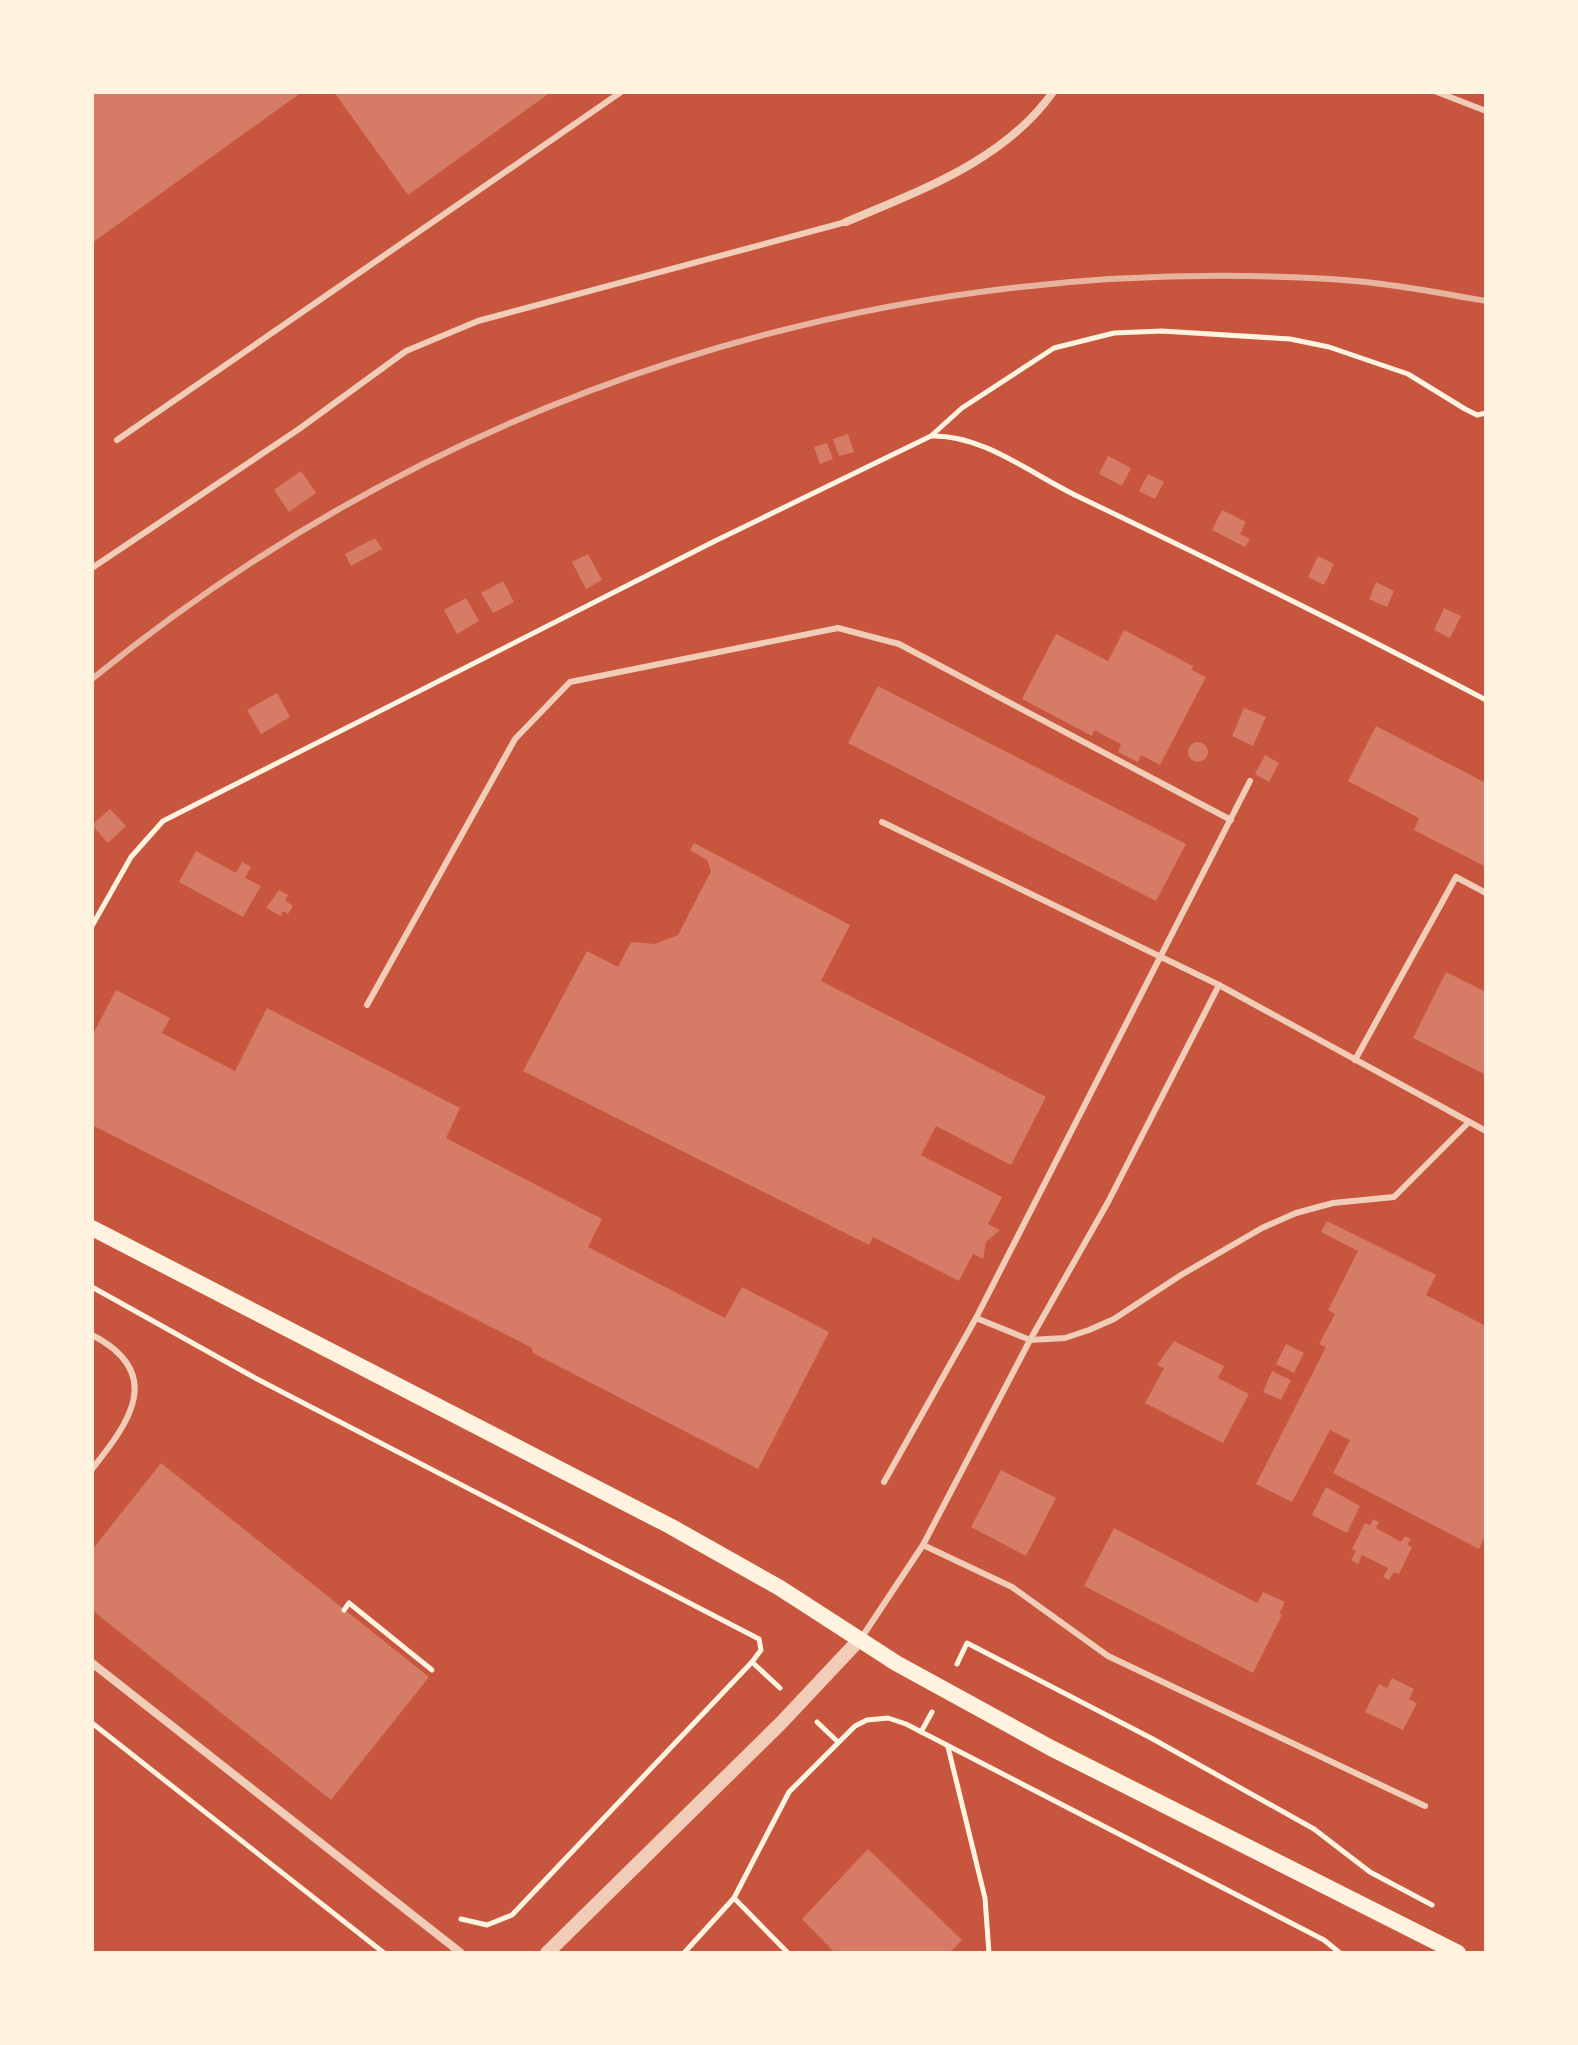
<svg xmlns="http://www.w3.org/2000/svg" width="1578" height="2045" font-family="'Exo 2',sans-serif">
  <rect width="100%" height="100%" fill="#c8553d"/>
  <g fill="#d67c66">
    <path d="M92 92H302L92 243Z"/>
    <path d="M334 92H551L408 195Z"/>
    <path d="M848 434 854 452 839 456 833 439Z"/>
    <path d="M827 443 833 459 820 464 814 447Z"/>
    <path d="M1108 456 1131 468 1122 486 1099 474Z"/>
    <path d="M301 471 316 493 289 512 274 490Z"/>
    <path d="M1148 474 1164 482 1155 499 1139 491Z"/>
    <path d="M1222 510 1246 522 1240 534 1250 539 1245 547 1212 530Z"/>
    <path d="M375 538 382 549 351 566 345 554Z"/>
    <path d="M588 554 602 580 586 589 572 562Z"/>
    <path d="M1318 556 1334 564 1324 585 1308 577Z"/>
    <path d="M503 581 514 602 493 613 481 593Z"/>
    <path d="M1376 582 1394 591 1387 607 1369 599Z"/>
    <path d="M466 598 479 621 457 634 444 610Z"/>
    <path d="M1444 608 1461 616 1450 638 1434 630Z"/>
    <path d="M1124 630 1193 666 1192 670 1206 677 1160 765 1141 755 1138 762 1118 752 1121 744 1094 730 1092 736 1022 699 1056 634 1108 661Z"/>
    <path d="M878 686 1186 844 1156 901 848 743Z"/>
    <path d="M277 693 290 717 261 734 247 710Z"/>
    <path d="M1244 708 1266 717 1253 746 1232 736Z"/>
    <path d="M1376 726 1486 783V867L1414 830 1419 818 1348 781Z"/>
    <circle cx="1198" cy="752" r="10"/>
    <path d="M1265 755 1279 763 1269 782 1255 774Z"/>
    <path d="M110 809 126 826 108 843 92 825Z"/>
    <path d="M694 843 850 925 821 981 1046 1097 1011 1165 936 1126 921 1155 1002 1197 988 1224 1000 1230 986 1242 983 1259 973 1254 959 1281 873 1237 869 1245 523 1071 587 951 618 967 631 942 655 944 678 935 711 871 707 860 690 850Z"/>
    <path d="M196 851 236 873 242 862 251 867 245 878 261 886 243 917 179 882Z"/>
    <path d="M279 890 288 895 285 900 293 906 288 914 283 911 281 916 266 908Z"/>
    <path d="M1446 972 1486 992V1075L1413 1038Z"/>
    <path d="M116 990 170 1018 162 1033 235 1071 267 1008 460 1108 446 1138 602 1219 588 1247 725 1318 742 1287 829 1332 758 1469 533 1353 532 1348 503 1333 92 1125V1036Z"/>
    <path d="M1327 1221 1436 1275 1426 1295 1486 1326V1535L1479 1549 1333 1473 1350 1440 1330 1430 1292 1502 1256 1484 1326 1347 1319 1344 1335 1314 1328 1310 1358 1251 1321 1232Z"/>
    <path d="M1174 1341 1224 1366 1218 1378 1249 1394 1223 1443 1145 1403 1164 1368 1157 1365Z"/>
    <path d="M1286 1344 1304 1353 1294 1373 1276 1364Z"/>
    <path d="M1272 1371 1291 1380 1281 1400 1263 1392Z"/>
    <path d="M161 1463 429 1677 331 1800 92 1610V1550Z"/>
    <path d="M1001 1470 1056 1498 1026 1556 971 1527Z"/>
    <path d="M1326 1487 1360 1506 1347 1533 1312 1515Z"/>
    <path d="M1373 1519 1379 1522 1376 1528 1401 1542 1405 1536 1411 1539 1407 1545 1412 1547 1399 1574 1394 1572 1389 1580 1383 1577 1388 1568 1362 1555 1358 1564 1351 1560 1356 1551 1352 1549 1365 1523 1370 1525Z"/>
    <path d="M1114 1528 1257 1603 1263 1592 1285 1602 1279 1614 1282 1615 1253 1673 1084 1586Z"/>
    <path d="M1392 1678 1414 1689 1409 1699 1417 1703 1403 1730 1365 1712 1379 1684 1387 1688Z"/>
    <path d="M868 1849 962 1940 950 1953H835L802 1919Z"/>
  </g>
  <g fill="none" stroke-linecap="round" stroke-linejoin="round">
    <g stroke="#fff3e0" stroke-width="5">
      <path d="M932 436C984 435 1031 474 1077 496 1215 562 1351 629 1486 700"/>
      <path d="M92 926 131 857 163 821 715 541 931 436 962 408 1054 348 1114 333 1162 331 1290 339 1329 347 1408 374 1465 409 1477 415 1486 413"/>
      <path d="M92 1287 257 1379 759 1639 761 1650 752 1662 780 1688"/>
      <path d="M344 1610 349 1603 432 1670"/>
      <path d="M957 1664 967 1643 1151 1738 1314 1829 1370 1872 1432 1905"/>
      <path d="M817 1722 838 1742"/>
      <path d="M92 1723 384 1953"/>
      <path d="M921 1732 932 1712"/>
      <path d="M948 1747 985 1898 989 1953"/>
      <path d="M734 1898 788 1953"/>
      <path d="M461 1919 487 1925 512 1915 752 1662"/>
      <path d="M684 1953 734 1898 789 1792 855 1726 867 1720 888 1718 906 1724 1324 1940 1340 1953"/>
    </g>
    <g stroke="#f1ccb7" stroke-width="6">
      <path d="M1437 92 1486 111"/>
      <path d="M117 440 621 92"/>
      <path d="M92 568 299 429 406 351 478 321 846 222"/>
      <path d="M882 822 1219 985 1486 1131"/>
      <path d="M367 1005 515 739 570 682 838 628 899 644 1231 820"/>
      <path d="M1355 1060 1456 877 1486 893"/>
      <path d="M976 1318 1030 1340 1065 1338 1089 1330 1114 1319 1181 1275 1262 1228 1296 1213 1333 1203 1394 1197 1469 1122"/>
      <path d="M92 1335C166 1373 129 1423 92 1469"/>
      <path d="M884 1482 976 1318 1250 781"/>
      <path d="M923 1545 1012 1587 1108 1656 1425 1806"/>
      <path d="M862 1637 923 1545 1030 1340 1108 1202 1219 985"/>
    </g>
    <g stroke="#f1ccb7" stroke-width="8">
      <path d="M846 222C921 190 1004 161 1053 92"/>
      <path d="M92 1663 461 1953"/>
    </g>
    <path stroke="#f1ccb7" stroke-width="14" d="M547 1953 781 1723 859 1640"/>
    <path stroke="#fff3e0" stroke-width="16" d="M92 1228 670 1526 780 1588 896 1663 1051 1748 1458 1953"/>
    <path stroke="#e9b49f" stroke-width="6" d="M92 679C444 392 877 253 1330 279 1382 282 1435 292 1486 301"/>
  </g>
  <rect width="1578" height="2045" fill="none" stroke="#fff3e0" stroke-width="188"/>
</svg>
